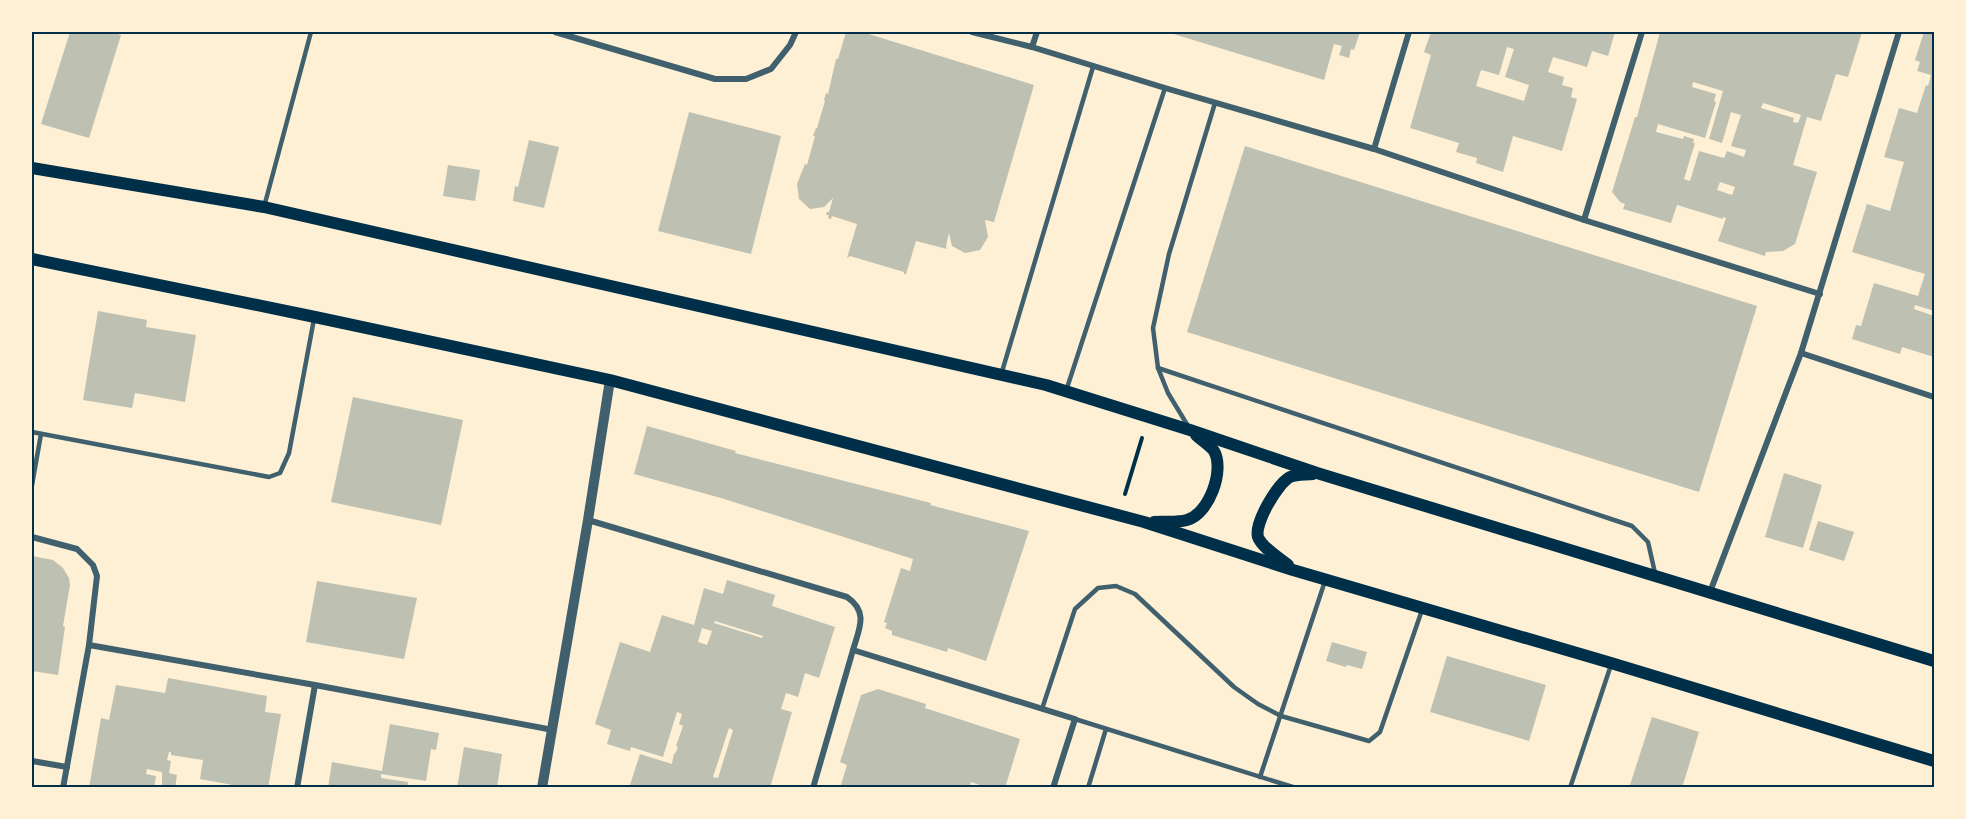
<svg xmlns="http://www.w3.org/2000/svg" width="1966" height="819" font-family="Rubik,sans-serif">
  <rect width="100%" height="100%" fill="#fdf0d5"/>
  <g fill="#bec0b2" fill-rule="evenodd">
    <path d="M70 32H109L121 35 89 138 41 124Z"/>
    <path d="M846 32H862L1034 85 994 222 985 220 988 237 980 250 965 253 952 246 949 233 946 246 947 249 916 241 906 274H904V272L850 256 847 258 857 224 832 216 831 219 828 218 829 215H826L827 212H829L833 198 824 207 810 209 799 199 797 184 805 164 807 165 815 136H813L816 128H817L825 101 824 100 826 93 828 94 836 59H838Z"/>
    <path d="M1167 32H1333L1338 34 1339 32H1360L1354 50 1351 49 1349 58 1339 55 1342 46 1334 44 1324 80Z"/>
    <path d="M1431 32H1615L1608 56 1592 51 1587 67 1553 57 1548 72 1564 77 1562 85 1573 88 1571 97 1577 99 1562 151 1513 136 1503 172 1476 163 1477 158 1456 152 1459 143 1410 128 1431 55 1424 52ZM1507 47 1514 49 1505 77 1529 85 1524 101 1476 86 1481 70 1499 75Z"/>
    <path d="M1660 32H1862L1848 77 1836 74 1821 121 1807 117 1793 165 1817 172 1795 244 1783 251 1766 252 1765 256 1718 241 1726 218 1723 217V219L1677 205 1671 223 1623 209 1625 204 1620 202 1612 192 1635 117H1637ZM1693 82 1723 91 1709 139 1722 143 1731 112 1741 115 1731 146 1746 150 1744 157 1727 151 1724 158 1699 151 1690 181 1684 179 1695 143H1693L1694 139 1684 136 1683 139 1656 132 1658 124 1705 138 1716 102 1714 101 1716 94 1692 87ZM1763 103 1801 115 1798 123 1793 122 1794 118 1761 108ZM1720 182 1735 187 1732 195 1717 190Z"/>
    <path d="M1924 32H1934V311L1915 305 1914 309 1934 316V357L1902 347 1900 354 1852 339 1856 325 1861 326 1874 283 1918 296 1925 274 1852 252 1867 204 1890 211 1904 162 1884 157 1899 108 1917 113 1926 85 1928 86 1931 75 1917 71 1920 62 1915 60Z"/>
    <path d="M689 112 781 136 751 254 658 231Z"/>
    <path d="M529 140 559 147 544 208 513 201 515 186 518 187Z"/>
    <path d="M1245 146 1757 306 1699 492 1187 332Z"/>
    <path d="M448 165 480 170 475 201 443 196Z"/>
    <path d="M98 311 147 320 146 327 196 335 185 402 135 393 132 408 83 400Z"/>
    <path d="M353 397 463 420 441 525 331 502Z"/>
    <path d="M647 426 736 451 735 453 931 503 930 505 1029 531 986 661 948 648 947 652 892 635V631L885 628 887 623 884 622 901 568 910 571 913 559 721 498 634 474Z"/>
    <path d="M1784 473 1822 485 1803 548 1765 537Z"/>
    <path d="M1818 521 1854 532 1844 561 1809 550Z"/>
    <path d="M32 556 53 560 63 568 69 578 70 585 63 626 65 627 58 675 32 671Z"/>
    <path d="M727 580 775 595 772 606 835 627 819 678 805 673 798 697 786 693 781 709 792 712 770 788H629L640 754 672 764 674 753 675 754 678 747 676 746 683 726 679 724 682 714 677 712 663 757 631 747 630 751 607 744 611 730 595 724 620 642 650 652 662 615 694 625 704 588 723 594ZM715 621 763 636 762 638 714 623ZM702 628 712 631 707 645 698 642ZM729 728 733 730 718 778 713 777Z"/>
    <path d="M317 581 417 598 404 659 306 642Z"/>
    <path d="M1332 642 1367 652 1362 669 1347 665 1346 667 1326 661Z"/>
    <path d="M1447 656 1546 685 1529 741 1430 712Z"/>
    <path d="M168 678 267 696 265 712 281 714 268 788H249L200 779 203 760 171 755V752H169L167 760 171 761 169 773 177 775 175 788H162V772L147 769 146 774 156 776 154 788H89L101 718 109 720 116 685 165 693Z"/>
    <path d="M878 689 926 704 925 708 1020 739 1005 788H989L971 782 969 788H840L847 765 840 762 861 695Z"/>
    <path d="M1652 717 1699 732 1682 788H1629Z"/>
    <path d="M390 724 439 733 436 750 431 749 426 781 381 774V778L408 782 407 788H328L332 762 382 771Z"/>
    <path d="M464 747 502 754 497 788H457Z"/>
  </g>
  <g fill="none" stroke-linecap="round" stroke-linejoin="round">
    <path stroke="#003049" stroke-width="4" d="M1125 494 1142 438"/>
    <g stroke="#3f606c" stroke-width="4.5">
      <path d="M264 207 311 32"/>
      <path d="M1158 368 1632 526 1648 542 1655 573"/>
      <path d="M1001 375 1093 67"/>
      <path d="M1066 391 1165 88"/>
      <path d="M1188 426 1168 393 1158 368 1153 328 1169 254 1215 103"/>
      <path d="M32 432 269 477 280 473 289 453 314 319"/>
      <path d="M32 485 41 434"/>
      <path d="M1042 709 1075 609 1098 588 1116 586 1135 594 1234 687 1258 704 1281 716 1369 741 1380 732 1422 610"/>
      <path d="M1075 719 1296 788"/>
      <path d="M1260 777 1325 581"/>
      <path d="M1088 788 1106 729"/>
      <path d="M1570 788 1611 665"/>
    </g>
    <g stroke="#3f606c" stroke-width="6">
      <path d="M555 32 715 79H746L771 69 790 45 796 32"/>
      <path d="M972 32 1032 47 1165 88 1374 149 1584 220 1820 294"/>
      <path d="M1032 47 1037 32"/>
      <path d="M1374 149 1409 32"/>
      <path d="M1584 220 1642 32"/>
      <path d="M1801 353 1934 397"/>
      <path d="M588 520 847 597C869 612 859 629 853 650L1075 719 1053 788"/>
      <path d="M32 537 77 549 93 565 97 576 89 645 63 788"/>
      <path d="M1710 592 1801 353 1899 32"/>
      <path d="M89 645 315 685 553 730"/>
      <path d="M32 761 67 767"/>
      <path d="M297 788 315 685"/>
      <path d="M813 788 853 650"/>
    </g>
    <path stroke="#3f606c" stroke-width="10" d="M542 788 588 520 610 380"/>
    <g stroke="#003049" stroke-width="12">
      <path d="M32 168 264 207 1046 385 1190 430 1317 473 1934 661"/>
      <path d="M32 259 315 317 610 380 1144 522 1293 570 1611 663 1934 761"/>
      <path d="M1154 522C1164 521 1177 523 1187 520 1209 514 1225 470 1214 451 1210 445 1201 440 1196 435"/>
      <path d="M1288 565C1280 558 1262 548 1258 537 1254 523 1278 483 1290 477 1296 474 1306 475 1313 474"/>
    </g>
  </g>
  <rect width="1966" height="819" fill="none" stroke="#fdf0d5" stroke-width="66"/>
  <rect x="33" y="33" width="1900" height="753" fill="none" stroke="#003049" stroke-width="2"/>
</svg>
